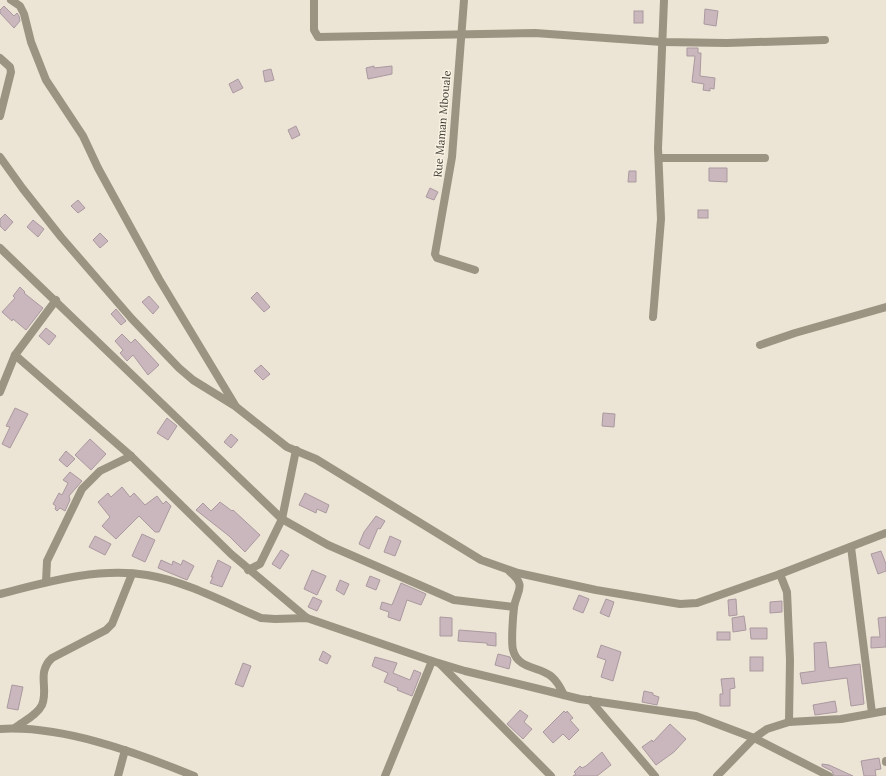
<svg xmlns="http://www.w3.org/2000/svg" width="886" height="776" font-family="Lora,serif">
  <rect width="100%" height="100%" fill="#ece4d5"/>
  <g fill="#c9b7bd" stroke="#aa999f">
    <path d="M4 6 14 16 17 13 19 16 20 21 14 28 0 13V10Z"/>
    <path d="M705 9 718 11 716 26 704 24Z"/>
    <rect x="634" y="11" width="9" height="12"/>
    <path d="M687 48H698V53H701L700 76 715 78 714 89 710 88V91L703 90 704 84 692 82 695 56H687Z"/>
    <path d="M374 66V68L392 66V74L368 79 366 68Z"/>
    <path d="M271 69 274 80 265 82 263 71Z"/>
    <path d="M238 79 243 88 233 93 229 84Z"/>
    <path d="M296 126 300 135 292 139 288 130Z"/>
    <path d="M709 168H727V182L709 181Z"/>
    <path d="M629 171H636V182H628Z"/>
    <path d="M430 188 438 192 434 200 426 197Z"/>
    <path d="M78 200 85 208 78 213 71 206Z"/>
    <rect x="698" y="210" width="10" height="8"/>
    <path d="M5 214 13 222 5 231 0 226V219Z"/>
    <path d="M33 220 44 229 38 237 27 227Z"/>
    <path d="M100 233 108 241 100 248 93 240Z"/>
    <path d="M20 287 25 292 24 293 43 308 26 330 13 319 12 321 2 312 15 298 13 296Z"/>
    <path d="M257 292 270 307 264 312 251 298Z"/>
    <path d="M149 296 159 307 153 314 142 302Z"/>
    <path d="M116 309 126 321 121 325 111 314Z"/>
    <path d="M46 328 56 336 49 345 39 336Z"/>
    <path d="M122 334 131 343 135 339 159 365 148 375 133 355 127 361 120 353 123 350 115 341Z"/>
    <path d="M261 365 270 374 263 380 254 371Z"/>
    <path d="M15 408 28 414 10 448 2 444 10 427 6 426Z"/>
    <path d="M603 413 615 414 614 427 602 426Z"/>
    <path d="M167 418 177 426 168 440 157 433Z"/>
    <path d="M231 434 238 440 231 448 224 442Z"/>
    <path d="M90 439 106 454 91 470 75 455Z"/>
    <path d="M66 451 75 459 67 467 59 460Z"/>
    <path d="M70 472 82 481 69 496 70 500 65 511 60 508 57 511 55 509 56 506 53 504 59 493 62 495 68 483 63 480Z"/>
    <path d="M122 487 130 497 134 493 145 505 157 496 163 504 166 501 171 506 159 532H155L139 516 116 539 102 526 110 517 98 502 108 493 111 497Z"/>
    <path d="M305 493 329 505 326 513 317 509 316 513 299 505Z"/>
    <path d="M220 502 232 511 233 510 260 535 245 552 229 536 196 510 203 503 211 511Z"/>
    <path d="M376 516 385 521 380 529 378 528 369 549 359 544 364 532Z"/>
    <path d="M142 534 155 540 145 562 132 556Z"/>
    <path d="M95 536 111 544 105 555 89 547Z"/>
    <path d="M390 536 401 541 395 556 384 552Z"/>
    <path d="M281 550 289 555 280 569 272 564Z"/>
    <path d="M881 551 886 564V571L878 574 871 554Z"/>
    <path d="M161 560 172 565 173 561 181 565 183 560 194 566 187 580 158 568Z"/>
    <path d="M218 560 231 567 222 587 210 583 213 577H211Z"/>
    <path d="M312 570 326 576 317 595 304 589Z"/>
    <path d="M370 576 380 580 376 590 366 586Z"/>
    <path d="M340 580 349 584 344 595 336 590Z"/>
    <path d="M401 583 426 594 421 605 407 600 400 621 388 617 389 612 380 609 382 602 392 605Z"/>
    <path d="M579 595 589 599 583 613 573 609Z"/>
    <path d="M313 597 322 601 317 611 308 607Z"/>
    <path d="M606 599 614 602 609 617 600 613Z"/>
    <path d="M736 599 737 615 729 616 728 600Z"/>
    <path d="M782 601V612L770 613V602Z"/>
    <path d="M744 616 746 630 733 632 732 618Z"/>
    <path d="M440 617 452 618V636H440Z"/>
    <path d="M886 617V647L871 648V637H880L878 618Z"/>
    <path d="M750 628H767V639H751Z"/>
    <path d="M459 630 496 633V646L487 645V643L458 641Z"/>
    <rect x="717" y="632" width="13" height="8"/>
    <path d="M826 642 829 668 860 664 864 704 851 706 847 678 802 684 800 673 815 671 814 643Z"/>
    <path d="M601 645 621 652 613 681 601 677 606 660 597 657Z"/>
    <path d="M323 651 331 656 327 664 319 660Z"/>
    <path d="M498 654 510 657 511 660 509 669 495 665Z"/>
    <path d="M375 657 397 663 393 673 410 680 414 670 421 673 412 696 397 690 398 688 384 682 388 673 372 666Z"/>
    <rect x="750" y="657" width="13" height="14"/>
    <path d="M243 663 251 666 243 687 235 684Z"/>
    <path d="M734 678 735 688 730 689V706H720V694H723L721 679Z"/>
    <path d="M12 685 23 687 18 710 7 708Z"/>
    <path d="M644 691 653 693V695L659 697 657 705 642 702Z"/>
    <path d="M835 701 837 712 815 715 813 705Z"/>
    <path d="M520 710 528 716 524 722 532 729 523 739 507 724Z"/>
    <path d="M564 711 566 713 567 711 573 718 570 720 579 730 569 740 563 734 553 743 543 732Z"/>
    <path d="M670 724 686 739 674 752 656 765 642 747 652 740 653 742Z"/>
    <path d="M602 752 611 765 597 776H573L576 774 574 772 580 766 582 768 586 766Z"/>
    <path d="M879 758 881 769 875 770 876 776H864L861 761Z"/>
    <path d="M822 764 829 765 853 776H834L832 771 822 766Z"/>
  </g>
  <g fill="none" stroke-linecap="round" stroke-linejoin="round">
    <g stroke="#9b9482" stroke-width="8">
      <path d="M11 0 20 6 24 14 31 42 46 80 83 136 98 168 159 279 235 405"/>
      <path d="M314 0V30L318 37 535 33 662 42 727 43 825 40"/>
      <path d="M464 0 452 157 435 254 437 258 475 270"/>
      <path d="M0 58 10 67 11 72 0 116"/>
      <path d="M0 157 23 189 61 237 132 319 179 368 193 380 235 406 287 447 316 459 481 560 518 573 596 590 680 604 697 603 780 574 886 533"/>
      <path d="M659 158H765"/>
      <path d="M0 248 282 519 328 545 454 600 514 607"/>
      <path d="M653 317 661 219 658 148 664 0"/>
      <path d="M760 345 795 333 886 307"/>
      <path d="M15 355 131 456 231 554 307 618"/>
      <path d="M0 392 15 355 56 300"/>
      <path d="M851 547 872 713"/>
      <path d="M248 570 260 564 282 519 296 450"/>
      <path d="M510 572C527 586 517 590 514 607 513 616 511 642 513 650 518 670 540 666 552 677 558 682 561 689 564 695"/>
      <path d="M780 574 787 592 790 660 789 722"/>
      <path d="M46 582 47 561 82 489 100 471 131 456"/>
      <path d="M0 594C47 582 98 567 147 575 185 581 226 603 261 618L275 619 307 618 432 661 465 671 580 699 696 716 754 738 829 776"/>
      <path d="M440 664 551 776"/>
      <path d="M590 700 655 776"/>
      <path d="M15 728C24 721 37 715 42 705 49 688 36 673 52 658L106 630 112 624 132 574"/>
      <path d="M0 729C62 725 138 753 194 776"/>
      <path d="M886 761V762"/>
      <path d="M118 776 125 750"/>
      <path d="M385 776 432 661"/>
      <path d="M717 776 754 738 767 729 789 722 841 719 886 711"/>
    </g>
  </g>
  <g text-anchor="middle" stroke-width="3" stroke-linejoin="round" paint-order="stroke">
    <g font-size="11" fill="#3c3933" stroke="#f9f2e2">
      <text transform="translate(442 124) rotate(-85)" y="4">Rue Maman Mbouale</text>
    </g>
  </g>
</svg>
